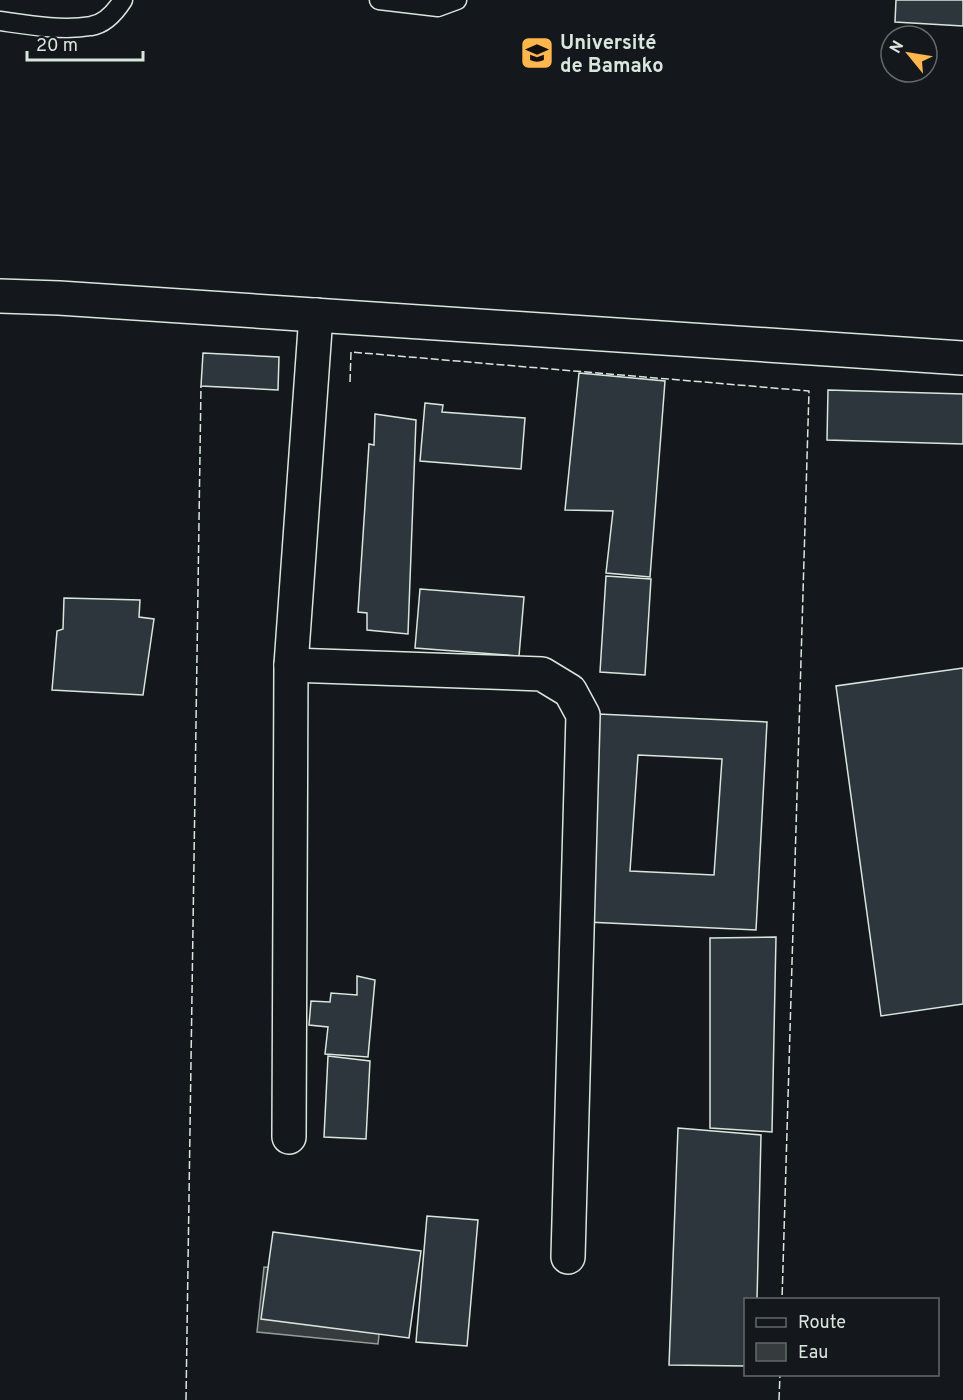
<svg xmlns="http://www.w3.org/2000/svg" width="963" height="1400" font-family="Overpass,sans-serif">
  <rect width="100%" height="100%" fill="#14181c"/>
  <path fill="#363b3e" stroke="#939e99" stroke-width="1.5" d="M264 1267 385 1279 378 1344 257 1332Z"/>
  <g fill="#2c363c" stroke="#d8e6dc" stroke-width="1.5" fill-rule="evenodd">
    <path d="M896 0H963V26L895 22Z"/>
    <path d="M203 353 279 357 278 390 201 386Z"/>
    <path d="M579 373 665 381 650 577 606 573 613 511 565 510Z"/>
    <path d="M828 390 963 394V444L827 440Z"/>
    <path d="M425 403 443 405 442 412 525 418 521 469 420 461Z"/>
    <path d="M375 414 416 420 408 634 367 630V613L358 612 369 444 374 445Z"/>
    <path d="M606 576 651 579 645 675 600 672Z"/>
    <path d="M420 589 524 597 519 656 415 648Z"/>
    <path d="M64 598 140 600 139 617 154 619 143 695 52 690 57 631 63 629Z"/>
    <path d="M963 668V1004L881 1016 836 686Z"/>
    <path d="M598 714 767 722 756 930 587 922ZM638 755 722 759 714 875 630 871Z"/>
    <path d="M776 937 772 1132 710 1128V938Z"/>
    <path d="M357 976 375 980 368 1057 325 1054 328 1027 309 1025 311 1001 330 1002 331 993 357 995Z"/>
    <path d="M328 1056 370 1061 366 1139 324 1137Z"/>
    <path d="M678 1128 761 1135 757 1300H746V1366L669 1365Z"/>
    <path d="M427 1216 478 1220 467 1346 416 1342Z"/>
    <path d="M273 1232 421 1251 409 1338 261 1319Z"/>
  </g>
  <g fill="none" stroke-linecap="round" stroke-linejoin="round">
    <defs>
      <g id="service">
        <path d="M379 0 438 7 457 0"/>
        <path d="M0 21C28 25 62 31 91 26 105 24 116 11 123 0"/>
      </g>
      <g id="minor">
        <path d="M0 296 59 298 963 358"/>
        <path d="M291 665 542 674 570 691 583 715 568 1257"/>
        <path d="M289 1137 291 665 316 315"/>
      </g>
    </defs>
    <use href="#service" stroke="#d8e6dc" stroke-width="21"/>
    <use href="#minor" stroke="#d8e6dc" stroke-width="36"/>
    <use href="#service" stroke="#14181c" stroke-width="18"/>
    <use href="#minor" stroke="#14181c" stroke-width="33"/>
    <g stroke="#d8e6dc" stroke-width="1.5" stroke-dasharray="8 3" stroke-linecap="butt">
      <path d="M350 382 351 352 809 391 782 1300"/>
      <path d="M186 1400 201 386"/>
      <path d="M779 1400 780 1374"/>
    </g>
  </g>
  <defs>
    <symbol id="university-square" viewBox="-11 -11 22 22"><rect x="-9" y="-9" width="18" height="18" rx="4" fill="#ffb74d" stroke="#14181c"/><path d="M0-5L7-2L0 1L-7-2ZM-4 1L0 2.5L4 1V4Q0 6-4 4Z" fill="#111"/></symbol>
  </defs>
  <g fill-rule="evenodd">
    <use href="#university-square" x="518" y="34" width="38" height="38"/>
  </g>
  <g text-anchor="middle" stroke-width="4.5" stroke-linejoin="round" paint-order="stroke">
    <g font-size="20" font-weight="bold" fill="#d8e6dc" stroke="#14181c" text-anchor="start">
      <text x="560" y="49">Université<tspan x="560" dy="23">de Bamako</tspan></text>
    </g>
  </g>
  <rect x="744" y="1298" width="195" height="78" fill="#14181c" stroke="#626a69" stroke-width="1.5"/>
  <rect x="756" y="1318" width="30" height="9" fill="#14181c" stroke="#626a69" stroke-width="1.5"/>
  <text x="798" y="1328" font-size="18" fill="#d8e6dc">Route</text>
  <rect x="756" y="1343" width="30" height="18" fill="#363b3e" stroke="#626a69" stroke-width="1.5"/>
  <text x="798" y="1358" font-size="18" fill="#d8e6dc">Eau</text>
  <g transform="translate(909 54) rotate(300)"><circle r="28" fill="#14181c" stroke="#626a69" stroke-width="1.5"/>
  <path d="M0-4.5L10 22L0 15L-10 22Z" fill="#ffb74d"/>
  <text y="-9" font-size="16" font-weight="bold" text-anchor="middle" fill="#d8e6dc">N</text>
  </g>
  <path d="M27 51v9h116v-9" fill="none" stroke="#d8e6dc" stroke-width="3"/>
  <text x="36" y="51" font-size="18" fill="#d8e6dc" stroke="#14181c" stroke-width="4.5" paint-order="stroke">20 m</text>
</svg>
